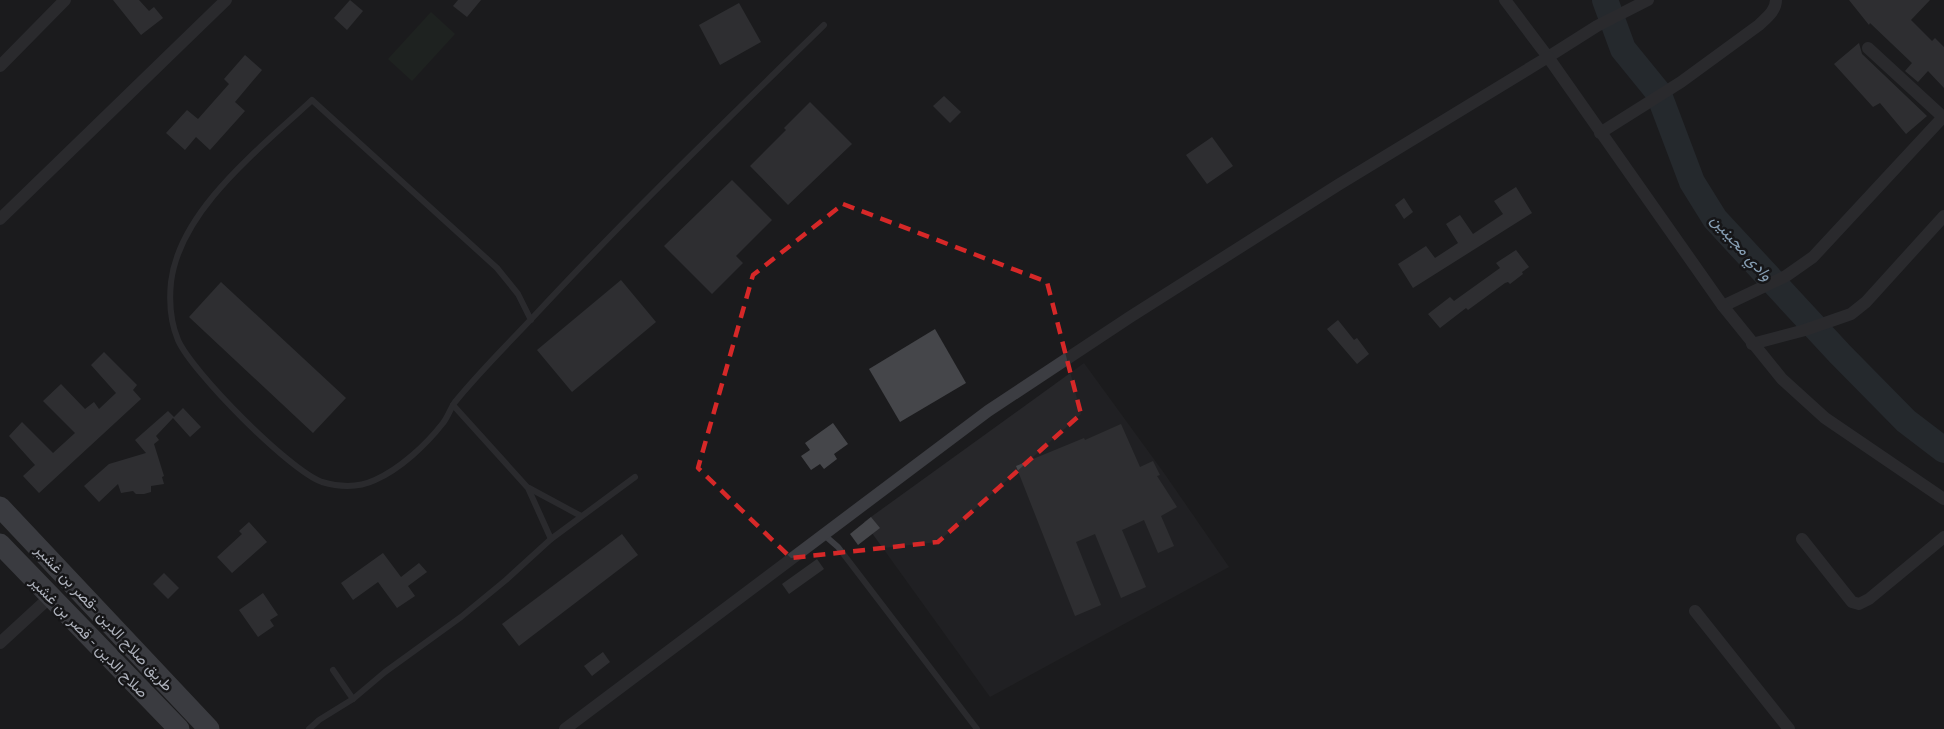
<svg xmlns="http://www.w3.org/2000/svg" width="1944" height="729" font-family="Montserrat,Vazirmatn,sans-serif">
  <rect width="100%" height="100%" fill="#1b1b1d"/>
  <path fill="#27272a" d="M1084 363 1164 473 1229 567 990 697 864 522Z"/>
  <path fill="#232b24" d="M431 12 455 34 412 81 388 59Z"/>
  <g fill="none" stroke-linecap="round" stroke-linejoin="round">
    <path stroke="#313a41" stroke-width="26" d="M1605 0 1623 49 1658 92 1692 182 1715 219 1840 354 1906 421 1944 450"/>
  </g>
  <g fill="#45464a">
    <path d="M113 0H139L149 11 154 7 163 18 141 35Z"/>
    <path d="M350 0 363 11 347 30 334 18Z"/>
    <path d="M458 0H481L467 17 453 6Z"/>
    <path d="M1849 0H1930L1911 20 1932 41 1935 38 1944 47V88L1928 71 1918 82 1905 71 1912 63 1870 23 1869 25Z"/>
    <path d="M739 3 761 42 720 65 699 25Z"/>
    <path d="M1859 43 1862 54 1927 116 1906 134 1880 103 1873 107 1834 64Z"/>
    <path d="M245 55 262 70 235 102 245 111 210 150 196 137 185 150 166 133 187 110 198 119 229 84 224 79Z"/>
    <path d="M944 96 961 112 950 123 933 106Z"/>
    <path d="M810 102 852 144 788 205 750 166 786 130 784 128Z"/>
    <path d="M1212 137 1233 166 1207 184 1186 155Z"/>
    <path d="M732 180 772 220 736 256 743 263 712 294 664 246Z"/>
    <path d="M1516 187 1532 213 1413 288 1398 264 1426 246 1435 258 1458 243 1446 224 1460 215 1473 234 1503 214 1494 201Z"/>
    <path d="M1404 198 1413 212 1404 219 1395 205Z"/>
    <path d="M1516 250 1529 267 1522 272 1523 274 1510 284 1508 282 1505 283 1468 310 1466 308 1440 328 1428 314 1450 297 1454 301 1500 268 1496 263Z"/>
    <path d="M621 280 656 322 572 392 537 350Z"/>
    <path d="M221 282 346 398 313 433 189 317Z"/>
    <path d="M1338 320 1354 340 1357 338 1369 354 1357 364 1327 329Z"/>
    <path d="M935 329 966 383 900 422 869 369Z"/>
    <path d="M104 352 137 385 133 390 141 399 39 493 23 476 35 465 9 436 22 422 53 453 75 433 43 401 61 384 85 409 94 402 99 409 116 393 91 365Z"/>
    <path d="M183 408 201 427 190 437 173 418 156 436 159 440 154 444 164 476 162 477 164 484 151 486V492L144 494H136L133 491 121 493 118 484 99 502 84 486 109 464 146 453 135 440 168 411 174 417Z"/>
    <path d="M833 423 848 444 834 454 837 459 824 469 820 464 811 470 801 456 810 450 805 443Z"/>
    <path d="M1121 424 1140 467 1153 461 1160 475 1157 476 1177 507 1161 516 1174 546 1158 553 1144 520 1122 530 1146 587 1121 598 1095 534 1076 542 1101 605 1075 616 1016 466 1084 438 1085 440Z"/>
    <path d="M871 517 880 528 858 545 850 534Z"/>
    <path d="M249 522 267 542 232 573 217 557 242 534 239 531Z"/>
    <path d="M622 534 638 555 519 646 502 624Z"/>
    <path d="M383 553 401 577 419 563 427 572 408 586 415 596 397 608 378 582 353 600 341 583Z"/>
    <path d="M817 559 824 569 789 594 782 584Z"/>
    <path d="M164 573 179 588 168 599 153 584Z"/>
    <path d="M263 593 278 615 270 620 274 626 258 637 239 610Z"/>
    <path d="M603 652 610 662 592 676 584 666Z"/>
  </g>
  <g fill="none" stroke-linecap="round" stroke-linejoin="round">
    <g stroke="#3c3d42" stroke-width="6">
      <path d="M531 320 518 294 497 268 312 100C261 148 180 209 171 282 169 302 170 321 178 340 192 372 290 471 322 482 339 487 358 488 375 480 400 469 426 445 443 423 448 417 450 409 455 402 480 371 509 343 536 314 629 214 727 120 824 25"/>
      <path d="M453 405 528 488 551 539"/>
      <path d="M529 488 581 516"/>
      <path d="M823 534 838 547 977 729"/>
      <path d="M333 670 353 699"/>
      <path d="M309 729 319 720 353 699 385 672 461 617 506 580 551 539 635 477"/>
    </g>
    <g stroke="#3c3d42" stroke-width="12">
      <path d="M1505 0 1548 57 1597 26 1648 0"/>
      <path d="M1868 48 1943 117"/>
      <path d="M0 66 65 0"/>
      <path d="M1600 133 1681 82 1759 25C1766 18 1776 11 1776 0"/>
      <path d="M0 219 226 0"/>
      <path d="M1723 306 1786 276 1813 257 1944 116"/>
      <path d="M1752 344 1805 330 1851 314 1866 302 1944 216"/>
      <path d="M1802 539 1852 602 1859 604 1869 599 1944 537"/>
      <path d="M1695 611 1789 729"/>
      <path d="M0 643 50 597"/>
      <path d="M565 729 988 411 1130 317 1338 185 1548 57 1723 306 1782 379 1825 418 1944 499"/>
    </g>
    <g stroke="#60626a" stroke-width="21">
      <path d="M0 507 209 729"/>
      <path d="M0 544 179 729"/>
    </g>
  </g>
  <path d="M0 0H1944V729H0ZM843 204 1047 282 1081 414 938 542 791 558 698 468 753 275Z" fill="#1b1b1d" fill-opacity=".55" fill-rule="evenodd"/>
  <path fill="none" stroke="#d62828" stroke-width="4.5" stroke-dasharray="12 8" stroke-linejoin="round" d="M843 204 1047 282 1081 414 938 542 791 558 698 468 753 275Z"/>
  <g text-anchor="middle" stroke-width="5" stroke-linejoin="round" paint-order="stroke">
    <g font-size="15" fill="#aeb2bc" stroke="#161618">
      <text transform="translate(104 618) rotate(47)" y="5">طريق صلاح الدين -قصر بن غشير</text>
      <text transform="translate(89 637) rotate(46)" y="5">صلاح الدين - قصر بن غشير</text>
    </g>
    <g font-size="16" font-style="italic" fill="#879fb4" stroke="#161618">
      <text transform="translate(1742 247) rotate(48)" y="6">وادي مجينين</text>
    </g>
  </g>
</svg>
